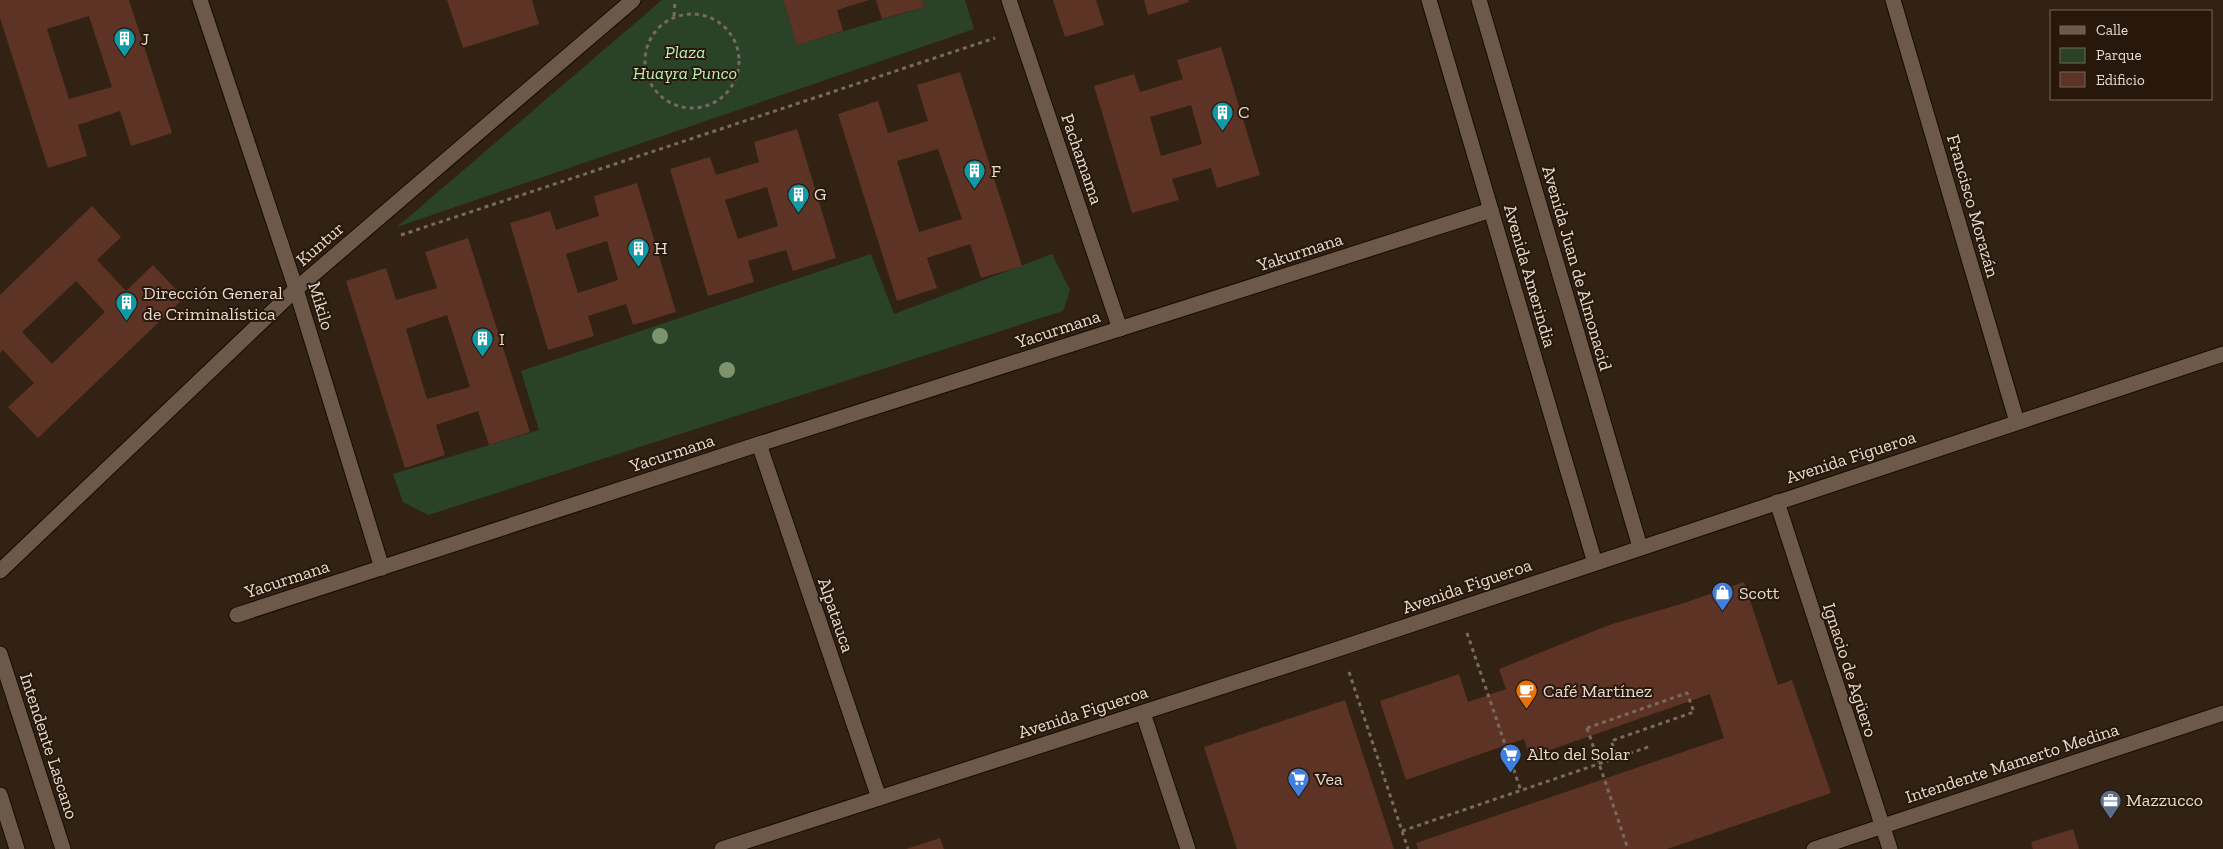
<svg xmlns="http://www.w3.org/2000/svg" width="2223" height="849" font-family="'Zilla Slab',serif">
  <rect width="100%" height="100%" fill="#322214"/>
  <g fill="#2a4328">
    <path d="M662 0H783L797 45 925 7 923 0H965L974 29 397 227Z"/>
    <path d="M871 254 894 314 1052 254 1070 290 1063 311 428 515 403 502 393 474 539 430 521 371Z"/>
  </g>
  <g fill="#5c3324" fill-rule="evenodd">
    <path d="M0 0H129L172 133 131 146 120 111 78 125 87 156 48 168 0 18ZM89 16 112 87 69 99 47 29Z"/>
    <path d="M447 0H532L539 24 463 48Z"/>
    <path d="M783 0H869L837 10 843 31 797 45Z"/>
    <path d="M876 0H923L925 7 882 19Z"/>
    <path d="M1053 0H1096L1104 25 1065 37Z"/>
    <path d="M1144 0H1188L1189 2 1148 15Z"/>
    <path d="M1221 47 1260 175 1217 188 1211 168 1172 179 1179 200 1132 213 1094 86 1134 74 1140 92 1183 79 1177 60ZM1191 105 1202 144 1161 156 1150 117Z"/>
    <path d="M960 72 1022 266 981 278 970 244 927 258 937 288 897 301 838 114 878 101 888 133 928 121 917 85ZM938 149 962 219 919 232 897 161Z"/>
    <path d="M797 129 836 258 793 271 786 250 748 261 754 282 708 296 670 169 710 157 716 175 759 162 754 142ZM767 187 778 226 738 239 725 200Z"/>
    <path d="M637 183 676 312 633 325 626 304 588 316 594 336 548 350 510 223 550 211 556 230 599 216 594 196ZM607 241 618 280 578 293 566 254Z"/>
    <path d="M92 206 121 237 97 260 126 291 153 265 184 298 38 438 8 407 34 383 3 350 0 353V295ZM76 281 105 312 52 364 22 332Z"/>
    <path d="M468 238 530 432 489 445 478 411 436 425 445 455 405 468 346 281 386 268 396 300 437 288 425 252ZM447 315 470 387 427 399 406 329Z"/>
    <path d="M1744 582 1778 685 1792 680 1831 793 1667 849H1418L1416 843 1724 738 1710 694 1530 757 1524 739 1406 780 1380 701 1459 674 1468 702 1506 689 1499 669 1609 625 1681 604Z"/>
    <path d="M1345 700 1394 849H1237L1204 747Z"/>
    <path d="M2073 829 2079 849H2033L2031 842Z"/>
    <path d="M940 838 944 849H906Z"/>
  </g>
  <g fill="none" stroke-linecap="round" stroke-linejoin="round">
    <defs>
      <g id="minor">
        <path d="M200 0 296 289 382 568"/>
        <path d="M1009 0 1120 329"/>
        <path d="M1893 0 2017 422"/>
        <path d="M759 444 879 798"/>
        <path d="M1777 502 1890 849"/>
        <path d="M0 571 296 289 633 0"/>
        <path d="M237 615 759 444 1491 210"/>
        <path d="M1143 713 1188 849"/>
        <path d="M1814 849 2223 713"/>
      </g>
      <g id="tertiary">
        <path d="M1429 0 1595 563"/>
        <path d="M1479 0 1640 547"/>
      </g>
      <g id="secondary">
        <path d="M0 654 63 849"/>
        <path d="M0 795 17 849"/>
        <path d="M722 849 1341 648 2223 354"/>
      </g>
    </defs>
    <use href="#minor" stroke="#190b01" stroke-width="17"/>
    <use href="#tertiary" stroke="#190b01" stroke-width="17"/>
    <use href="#secondary" stroke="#190b01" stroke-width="17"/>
    <g stroke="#786a5e" stroke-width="3" stroke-dasharray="4 4" stroke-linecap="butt">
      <circle cx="692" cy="61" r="47"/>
      <path d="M674 16 675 0"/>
      <path d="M401 235 995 38"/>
      <path d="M1467 633 1521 791"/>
      <path d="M1349 672 1408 849"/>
      <path d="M1587 728 1687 693 1694 712 1611 741 1618 758"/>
      <path d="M1402 831 1651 746"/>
    </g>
    <use href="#minor" stroke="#6c594a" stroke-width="15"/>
    <use href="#tertiary" stroke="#6c594a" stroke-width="15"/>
    <use href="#secondary" stroke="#6c594a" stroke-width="15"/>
    <path stroke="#786a5e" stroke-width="3" stroke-dasharray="4 4" stroke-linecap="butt" d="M1587 728 1628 849"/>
  </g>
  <g fill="#7d936d">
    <circle cx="660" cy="336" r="8"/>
    <circle cx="727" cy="370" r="8"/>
  </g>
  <defs>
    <symbol id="building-pin" viewBox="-11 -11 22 30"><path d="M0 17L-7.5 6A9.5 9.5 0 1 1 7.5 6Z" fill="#0f9aa8" stroke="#28180b"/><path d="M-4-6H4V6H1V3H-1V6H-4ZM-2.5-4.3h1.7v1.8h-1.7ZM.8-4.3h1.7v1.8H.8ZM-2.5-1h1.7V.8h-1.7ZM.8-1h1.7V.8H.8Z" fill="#fff"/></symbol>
    <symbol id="shop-pin" viewBox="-11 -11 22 30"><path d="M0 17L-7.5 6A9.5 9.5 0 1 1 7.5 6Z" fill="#3f7fe0" stroke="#28180b"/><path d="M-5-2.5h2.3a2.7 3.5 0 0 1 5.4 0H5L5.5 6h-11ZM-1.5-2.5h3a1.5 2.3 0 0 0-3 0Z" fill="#fff"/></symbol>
    <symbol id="cafe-pin" viewBox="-11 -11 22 30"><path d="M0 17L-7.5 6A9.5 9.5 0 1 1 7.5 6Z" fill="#e8710a" stroke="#28180b"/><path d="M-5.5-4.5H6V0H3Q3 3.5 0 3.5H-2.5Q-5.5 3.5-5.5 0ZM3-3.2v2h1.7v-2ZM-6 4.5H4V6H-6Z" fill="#fff"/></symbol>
    <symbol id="supermarket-pin" viewBox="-11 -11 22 30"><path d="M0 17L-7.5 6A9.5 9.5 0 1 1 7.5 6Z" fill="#3f7fe0" stroke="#28180b"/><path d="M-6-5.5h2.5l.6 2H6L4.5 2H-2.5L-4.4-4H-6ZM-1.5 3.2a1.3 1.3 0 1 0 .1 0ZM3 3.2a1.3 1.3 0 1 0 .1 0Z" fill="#fff"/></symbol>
    <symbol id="office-pin" viewBox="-11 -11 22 30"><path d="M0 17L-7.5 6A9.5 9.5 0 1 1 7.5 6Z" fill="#5c6f8a" stroke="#28180b"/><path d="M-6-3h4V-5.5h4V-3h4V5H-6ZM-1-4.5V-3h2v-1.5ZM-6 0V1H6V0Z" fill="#fff"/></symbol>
  </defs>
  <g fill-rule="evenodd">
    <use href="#building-pin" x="112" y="26" width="25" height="34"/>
    <use href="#building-pin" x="1210" y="100" width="25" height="34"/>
    <use href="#building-pin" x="962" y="158" width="25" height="34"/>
    <use href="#building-pin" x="786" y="182" width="25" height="34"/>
    <use href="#building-pin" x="626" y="236" width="25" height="34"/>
    <use href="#building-pin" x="114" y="290" width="25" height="34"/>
    <use href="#building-pin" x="470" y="326" width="25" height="34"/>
    <use href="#shop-pin" x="1710" y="580" width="25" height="34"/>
    <use href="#cafe-pin" x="1514" y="678" width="25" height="34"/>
    <use href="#supermarket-pin" x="1498" y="742" width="25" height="34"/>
    <use href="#supermarket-pin" x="1286" y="766" width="25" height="34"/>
    <use href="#office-pin" x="2098" y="788" width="25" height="34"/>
  </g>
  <g text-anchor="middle" stroke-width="4" stroke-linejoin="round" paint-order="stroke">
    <g font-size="18" fill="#e7dbd2" stroke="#28180b" text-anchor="start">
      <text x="141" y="45">J</text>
      <text x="1238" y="118">C</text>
      <text x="991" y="177">F</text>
      <text x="814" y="200">G</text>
      <text x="654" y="254">H</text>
      <text x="143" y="299">Dirección General<tspan x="143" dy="21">de Criminalística</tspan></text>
      <text x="499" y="345">I</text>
      <text x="1739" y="599">Scott</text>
      <text x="1543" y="697">Café Martínez</text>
      <text x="1527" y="760">Alto del Solar</text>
      <text x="1315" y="785">Vea</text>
      <text x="2126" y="806">Mazzucco</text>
    </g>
    <g font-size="18" font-style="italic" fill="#baefb6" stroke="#28180b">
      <text x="685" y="58">Plaza<tspan x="685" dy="21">Huayra Punco</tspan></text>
    </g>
    <g font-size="18" fill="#e7dbd2" stroke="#28180b">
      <text transform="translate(1082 159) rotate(71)" y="6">Pachamama</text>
      <text transform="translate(1973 206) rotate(74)" y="6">Francisco Morazán</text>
      <text transform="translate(320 244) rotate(-41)" y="6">Kuntur</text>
      <text transform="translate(1300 252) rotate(-18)" y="6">Yakurmana</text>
      <text transform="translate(1577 268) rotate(74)" y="6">Avenida Juan de Almonacid</text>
      <text transform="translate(1530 276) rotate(74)" y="6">Avenida Amerindia</text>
      <text transform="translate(321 306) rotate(73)" y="6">Mikilo</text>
      <text transform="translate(1058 329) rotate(-18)" y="6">Yacurmana</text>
      <text transform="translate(672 453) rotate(-18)" y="6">Yacurmana</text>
      <text transform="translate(1851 457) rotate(-18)" y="6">Avenida Figueroa</text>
      <text transform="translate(287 579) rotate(-18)" y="6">Yacurmana</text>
      <text transform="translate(1467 586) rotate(-19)" y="6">Avenida Figueroa</text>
      <text transform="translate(836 615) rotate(71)" y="6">Alpatauca</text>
      <text transform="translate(1850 670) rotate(72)" y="6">Ignacio de Agüero</text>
      <text transform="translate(1083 712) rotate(-18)" y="6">Avenida Figueroa</text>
      <text transform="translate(49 746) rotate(72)" y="6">Intendente Lascano</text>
      <text transform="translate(2012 763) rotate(-18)" y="6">Intendente Mamerto Medina</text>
    </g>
  </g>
  <rect x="2050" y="10" width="162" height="90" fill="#28180b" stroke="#74665b"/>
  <rect x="2060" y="26" width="25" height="8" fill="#6c594a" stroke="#74665b"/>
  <text x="2096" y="35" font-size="15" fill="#e7dbd2">Calle</text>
  <rect x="2060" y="48" width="25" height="15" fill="#2a4328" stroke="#74665b"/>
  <text x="2096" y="60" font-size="15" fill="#e7dbd2">Parque</text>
  <rect x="2060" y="72" width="25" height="15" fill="#5c3324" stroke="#74665b"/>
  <text x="2096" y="85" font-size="15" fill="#e7dbd2">Edificio</text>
</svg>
